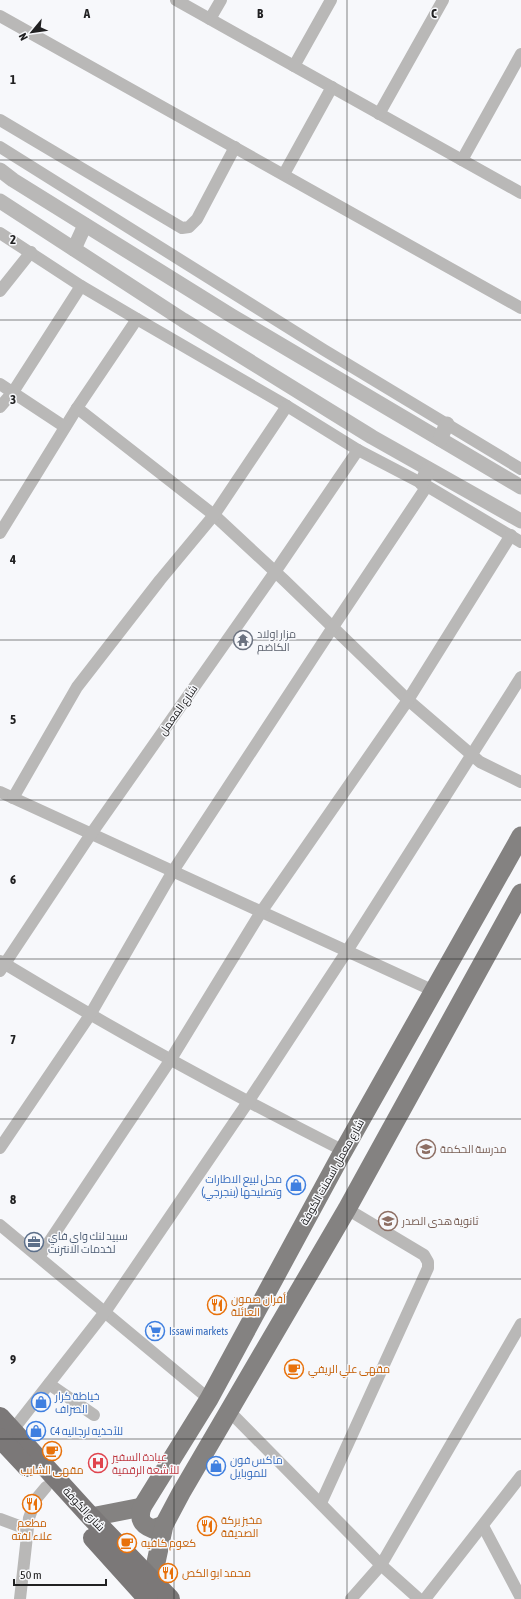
<svg xmlns="http://www.w3.org/2000/svg" width="521" height="1599" font-family="'Asap Condensed',Cairo,sans-serif">
  <rect width="100%" height="100%" fill="#f7f8fb"/>
  <g fill="none" stroke-linecap="round" stroke-linejoin="round">
    <g stroke="#b9b8b7" stroke-width="12">
      <path d="M176 0 521 193"/>
      <path d="M0 16 521 308"/>
      <path d="M210 19 221 0"/>
      <path d="M294 66 331 0"/>
      <path d="M379 114 443 0"/>
      <path d="M0 120 182 228 189 227 197 219 235 147"/>
      <path d="M0 147 324 350 521 469"/>
      <path d="M462 160 521 54"/>
      <path d="M284 174 332 87"/>
      <path d="M0 233 81 286 137 319 287 406 358 450 427 486 521 542"/>
      <path d="M0 291 31 252"/>
      <path d="M0 384 65 427"/>
      <path d="M0 407 13 392 81 286"/>
      <path d="M77 408 214 515 284 580 408 700 480 762 521 782"/>
      <path d="M0 533 77 408 137 319"/>
      <path d="M0 792 434 991"/>
      <path d="M13 798 77 687 160 580 214 515 287 406"/>
      <path d="M0 961C112 1029 227 1092 344 1151"/>
      <path d="M0 971 91 834 275 572 358 450"/>
      <path d="M0 1148 90 1015 173 871 333 627 427 486"/>
      <path d="M0 1225 209 1399"/>
      <path d="M39 1257 171 1059 261 912 408 700 511 535"/>
      <path d="M49 1384 94 1415"/>
      <path d="M229 1411 381 1565 419 1599"/>
      <path d="M12 1431 105 1312 248 1102 347 951 521 677"/>
      <path d="M321 1503 428 1268V1262L424 1255 347 1209"/>
      <path d="M0 1519 27 1529"/>
      <path d="M483 1526 521 1598"/>
      <path d="M20 1599 29 1518 36 1499 46 1487"/>
      <path d="M351 1599 381 1565 521 1324"/>
      <path d="M425 1599 521 1476"/>
    </g>
    <g stroke="#b9b8b7" stroke-width="15">
      <path d="M0 170 13 180 232 316 521 487"/>
      <path d="M0 201 183 320 372 437 521 521"/>
      <path d="M74 249 85 225"/>
      <path d="M440 439 447 424"/>
      <path d="M422 483 428 469"/>
    </g>
    <g stroke="#848281" stroke-width="19">
      <path d="M91 1517 142 1507"/>
      <path d="M164 1525 153 1529C142 1525 138 1520 142 1507L209 1399 340 1157 521 836"/>
      <path d="M152 1581 164 1525 181 1493 347 1209 521 893"/>
    </g>
    <g stroke="#7b7878" stroke-width="20">
      <path d="M0 1417 91 1517 170 1599"/>
      <path d="M0 1438 27 1467"/>
      <path d="M93 1538 148 1599"/>
    </g>
  </g>
  <path fill="none" stroke="#212122" stroke-width="1" stroke-opacity="0.55" d="M174 0V1599M347 0V1599M0 160H521M0 320H521M0 480H521M0 640H521M0 800H521M0 959H521M0 1119H521M0 1279H521M0 1439H521"/>
  <defs>
    <symbol id="temple-ring" viewBox="-11 -11 22 22"><circle r="9.5" fill="#f7f8fb" stroke="#6b7280" stroke-width="1.5"/><path d="M0-6L5-2H3V0L6.5 2.5H4V6H1.5V3h-3V6H-4V2.5H-6.5L-3 0V-2H-5Z" fill="#6b7280"/></symbol>
    <symbol id="school-ring" viewBox="-11 -11 22 22"><circle r="9.5" fill="#f7f8fb" stroke="#8d6e63" stroke-width="1.5"/><path d="M0-5L7-2L0 1L-7-2ZM-4 1L0 2.5L4 1V4Q0 6-4 4Z" fill="#8d6e63"/></symbol>
    <symbol id="shop-ring" viewBox="-11 -11 22 22"><circle r="9.5" fill="#f7f8fb" stroke="#3f7fe0" stroke-width="1.5"/><path d="M-5-2.5h2.3a2.7 3.5 0 0 1 5.4 0H5L5.5 6h-11ZM-1.5-2.5h3a1.5 2.3 0 0 0-3 0Z" fill="#3f7fe0"/></symbol>
    <symbol id="office-ring" viewBox="-11 -11 22 22"><circle r="9.5" fill="#f7f8fb" stroke="#5c6f8a" stroke-width="1.5"/><path d="M-6-3h4V-5.5h4V-3h4V5H-6ZM-1-4.5V-3h2v-1.5ZM-6 0V1H6V0Z" fill="#5c6f8a"/></symbol>
    <symbol id="restaurant-ring" viewBox="-11 -11 22 22"><circle r="9.5" fill="#f7f8fb" stroke="#e8710a" stroke-width="1.5"/><path d="M-5-6h1v4h1v-4h1v4h1v-4h1v5L-1.5 .5V6h-2V.5L-5-1ZM5-6V6H3V1.5H1.5Q1.5-4 5-6Z" fill="#e8710a"/></symbol>
    <symbol id="supermarket-ring" viewBox="-11 -11 22 22"><circle r="9.5" fill="#f7f8fb" stroke="#3f7fe0" stroke-width="1.5"/><path d="M-6-5.5h2.5l.6 2H6L4.5 2H-2.5L-4.4-4H-6ZM-1.5 3.2a1.3 1.3 0 1 0 .1 0ZM3 3.2a1.3 1.3 0 1 0 .1 0Z" fill="#3f7fe0"/></symbol>
    <symbol id="cafe-ring" viewBox="-11 -11 22 22"><circle r="9.5" fill="#f7f8fb" stroke="#e8710a" stroke-width="1.5"/><path d="M-5.5-4.5H6V0H3Q3 3.5 0 3.5H-2.5Q-5.5 3.5-5.5 0ZM3-3.2v2h1.7v-2ZM-6 4.5H4V6H-6Z" fill="#e8710a"/></symbol>
    <symbol id="hospital-ring" viewBox="-11 -11 22 22"><circle r="9.5" fill="#f7f8fb" stroke="#e0444e" stroke-width="1.5"/><path d="M-5-5h3v3.5h4V-5h3V5h-3V1.5h-4V5h-3Z" fill="#e0444e"/></symbol>
  </defs>
  <g fill-rule="evenodd">
    <use href="#temple-ring" x="232" y="629" width="22" height="22"/>
    <use href="#school-ring" x="415" y="1138" width="22" height="22"/>
    <use href="#shop-ring" x="285" y="1174" width="22" height="22"/>
    <use href="#school-ring" x="377" y="1210" width="22" height="22"/>
    <use href="#office-ring" x="23" y="1231" width="22" height="22"/>
    <use href="#restaurant-ring" x="206" y="1294" width="22" height="22"/>
    <use href="#supermarket-ring" x="144" y="1320" width="22" height="22"/>
    <use href="#cafe-ring" x="283" y="1358" width="22" height="22"/>
    <use href="#shop-ring" x="30" y="1391" width="22" height="22"/>
    <use href="#shop-ring" x="25" y="1420" width="22" height="22"/>
    <use href="#cafe-ring" x="41" y="1440" width="22" height="22"/>
    <use href="#hospital-ring" x="87" y="1452" width="22" height="22"/>
    <use href="#shop-ring" x="205" y="1455" width="22" height="22"/>
    <use href="#restaurant-ring" x="21" y="1493" width="22" height="22"/>
    <use href="#restaurant-ring" x="196" y="1515" width="22" height="22"/>
    <use href="#cafe-ring" x="116" y="1532" width="22" height="22"/>
    <use href="#restaurant-ring" x="157" y="1562" width="22" height="22"/>
  </g>
  <g text-anchor="middle" stroke-width="3" stroke-linejoin="round" paint-order="stroke">
    <g font-size="11" fill="#5b616d" stroke="#f7f8fb" text-anchor="start">
      <text x="257" y="638">مزار اولاد<tspan x="257" dy="13">الكاضم</tspan></text>
    </g>
    <g font-size="11" fill="#212122" stroke="#f7f8fb">
      <text transform="translate(178 710) rotate(-55)" y="4">شارع المعمل</text>
      <text transform="translate(332 1172) rotate(-61)" y="4">شارع معمل اسمنت الكوفة</text>
      <text transform="translate(84 1509) rotate(47)" y="4">شارع الكوفة</text>
    </g>
    <g font-size="11" fill="#785e54" stroke="#f7f8fb" text-anchor="start">
      <text x="440" y="1153">مدرسة الحكمة</text>
      <text x="402" y="1225">ثانوية هدى الصدر</text>
    </g>
    <g font-size="11" fill="#366cbe" stroke="#f7f8fb" text-anchor="start">
      <text x="282" y="1183" text-anchor="end">محل لبيع الاطارات<tspan x="282" dy="13">وتصليحها (بنجرجي)</tspan></text>
      <text x="169" y="1335">Issawi markets</text>
      <text x="55" y="1400">خياطة كرار<tspan x="55" dy="13">الصراف</tspan></text>
      <text x="50" y="1435">C4 للأحذيه لرجاليه</text>
      <text x="230" y="1464">ماكس فون<tspan x="230" dy="13">للموبايل</tspan></text>
    </g>
    <g font-size="11" fill="#4e5e75" stroke="#f7f8fb" text-anchor="start">
      <text x="48" y="1240">سبيد لنك واي فاي<tspan x="48" dy="13">لخدمات الانترنت</tspan></text>
    </g>
    <g font-size="11" fill="#c56008" stroke="#f7f8fb" text-anchor="start">
      <text x="231" y="1303">أفران صمون<tspan x="231" dy="13">العائلة</tspan></text>
      <text x="308" y="1373">مقهى علي الريفي</text>
      <text x="52" y="1474" text-anchor="middle">مقهى الشايب</text>
      <text x="221" y="1524">مخبز بركة<tspan x="221" dy="13">الصديقة</tspan></text>
      <text x="32" y="1527" text-anchor="middle">مطعم<tspan x="32" dy="13">علاء لفته</tspan></text>
      <text x="141" y="1547">كعوم كافيه</text>
      <text x="182" y="1577">محمد ابو الكص</text>
    </g>
    <g font-size="11" fill="#be3a42" stroke="#f7f8fb" text-anchor="start">
      <text x="112" y="1461">عيادة السفير<tspan x="112" dy="13">للأشعة الرقمية</tspan></text>
    </g>
  </g>
  <g font-size="13" text-anchor="middle" font-weight="bold" fill="#212122" stroke="#f7f8fb" stroke-width="3" stroke-linejoin="round" paint-order="stroke">
    <text x="87" y="18">A</text>
    <text x="260" y="18">B</text>
    <text x="434" y="18">C</text>
    <text x="13" y="84">1</text>
    <text x="13" y="244">2</text>
    <text x="13" y="404">3</text>
    <text x="13" y="564">4</text>
    <text x="13" y="724">5</text>
    <text x="13" y="884">6</text>
    <text x="13" y="1044">7</text>
    <text x="13" y="1204">8</text>
    <text x="13" y="1364">9</text>
  </g>
  <g transform="translate(32 32) rotate(241)" stroke="#f7f8fb" stroke-width="3" paint-order="stroke">
  <path d="M0-3L7 15L0 10L-7 15Z" fill="#212122"/>
  <text y="-6" font-size="11" font-weight="bold" text-anchor="middle" fill="#212122">N</text>
  </g>
  <path d="M14 1579v6h92v-6" fill="none" stroke="#212122" stroke-width="2"/>
  <text x="20" y="1579" font-size="12" fill="#212122" stroke="#f7f8fb" stroke-width="3" paint-order="stroke">50 m</text>
</svg>
